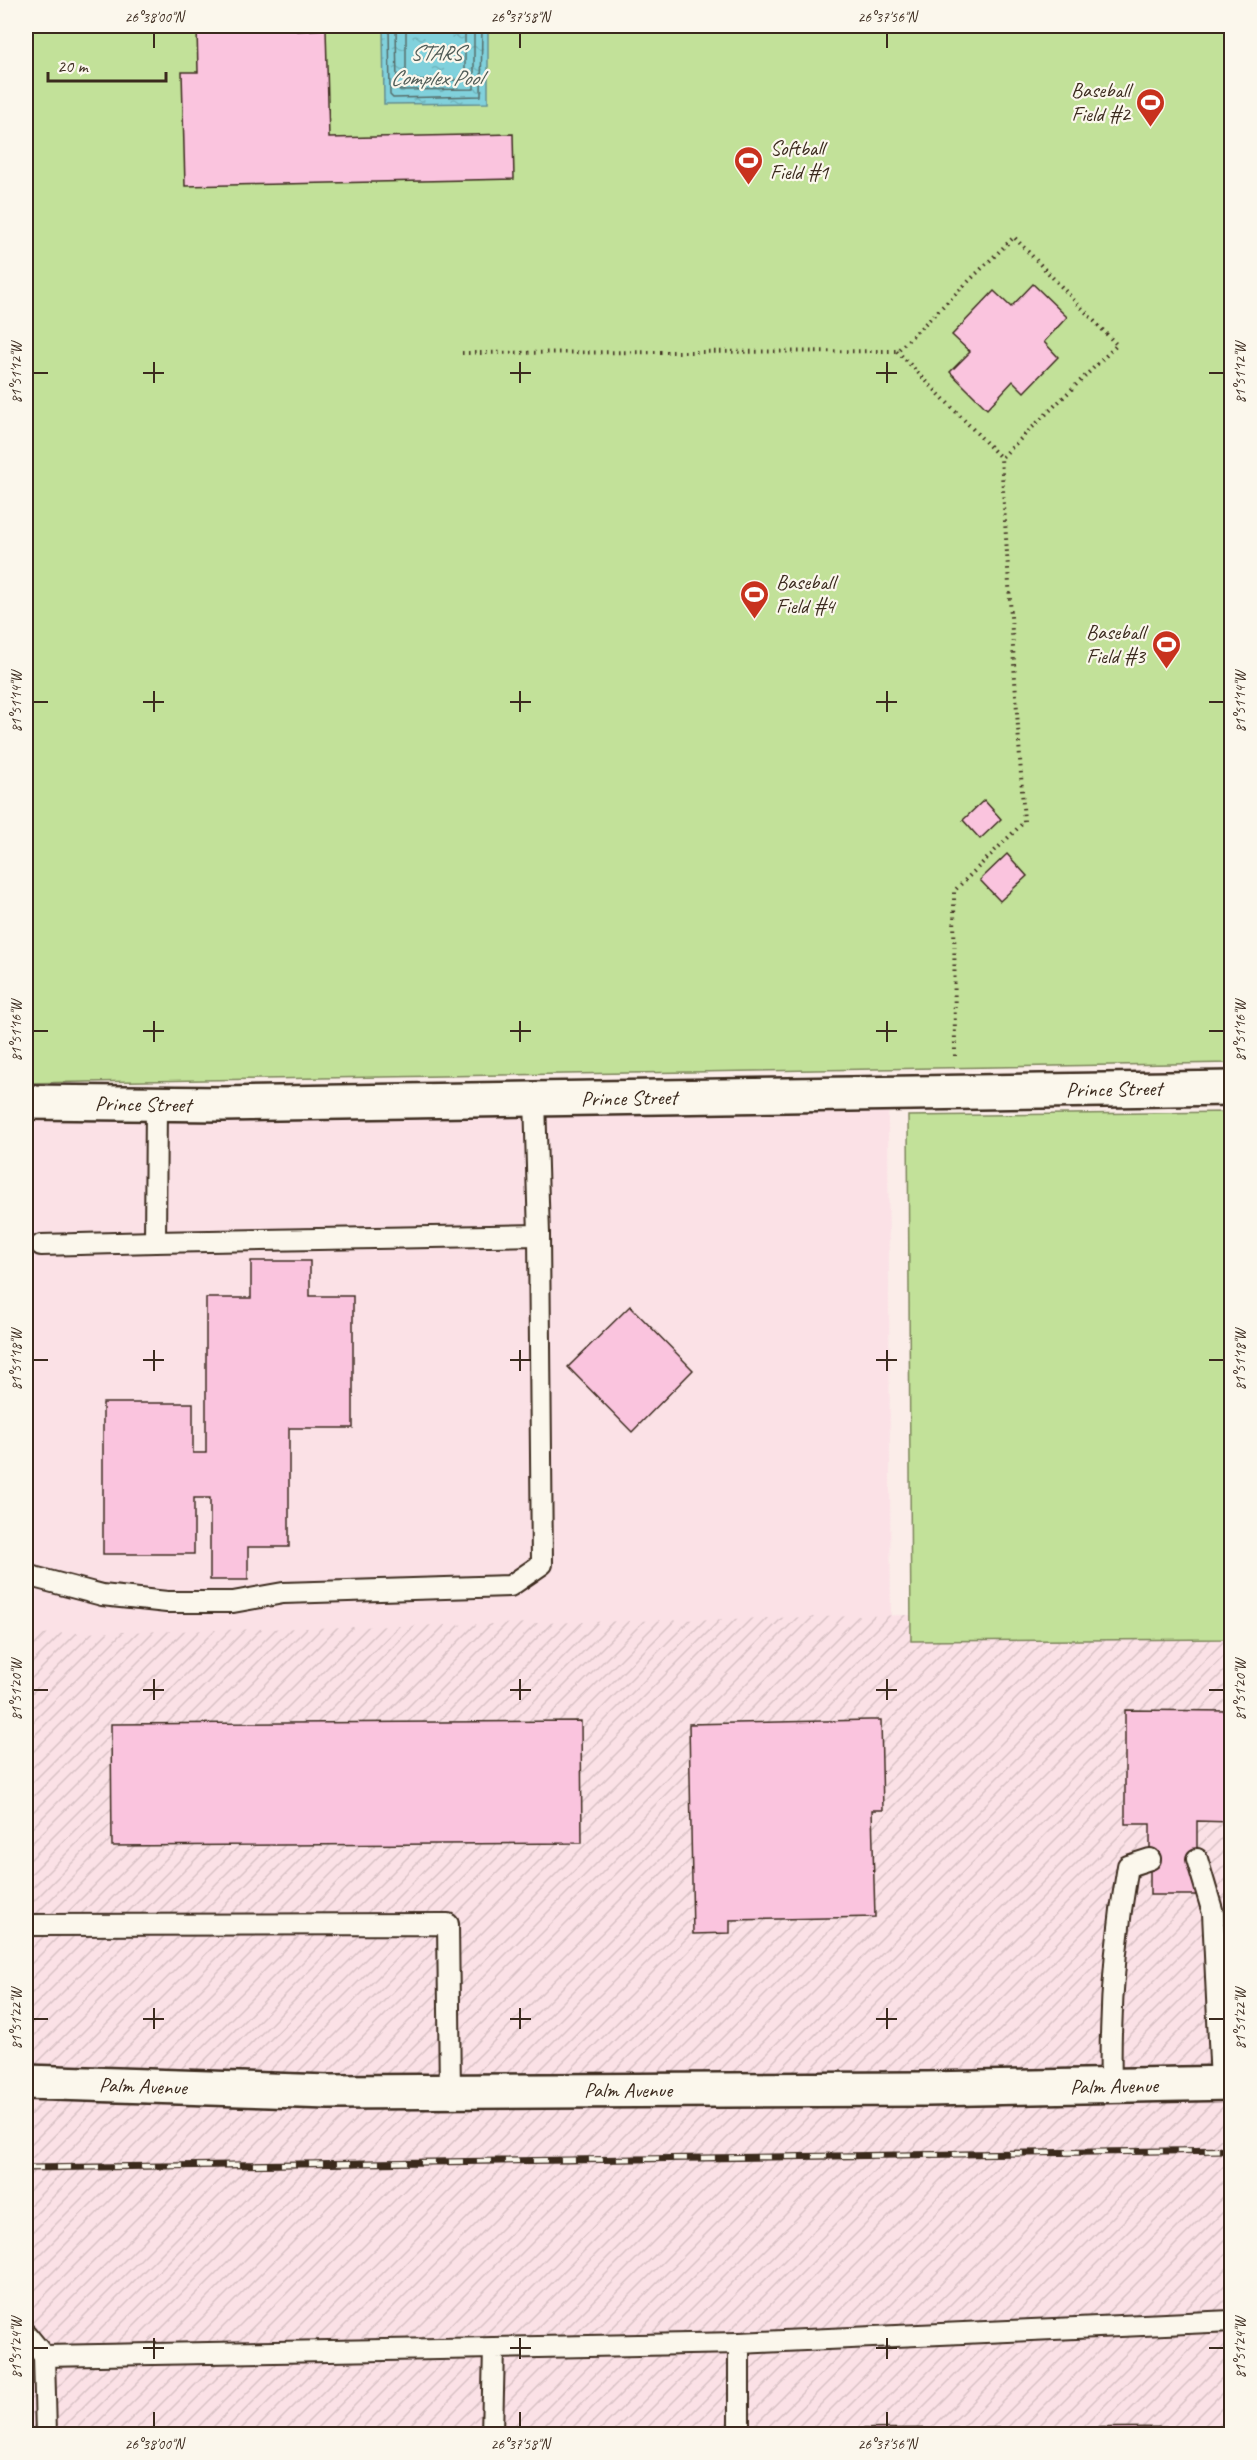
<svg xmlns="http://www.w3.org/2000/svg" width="1257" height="2460" font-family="Caveat,sans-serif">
  <defs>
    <pattern id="industrial-furrows" width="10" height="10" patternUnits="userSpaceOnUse" patternTransform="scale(1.5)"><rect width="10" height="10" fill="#fbe1e6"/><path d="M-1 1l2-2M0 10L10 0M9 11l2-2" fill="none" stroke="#d8c1c5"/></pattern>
    <pattern id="water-ripples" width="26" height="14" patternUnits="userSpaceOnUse" patternTransform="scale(1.5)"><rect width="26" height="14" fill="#81d1dc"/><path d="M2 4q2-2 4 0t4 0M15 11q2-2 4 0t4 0" fill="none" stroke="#70b4bc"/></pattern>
  </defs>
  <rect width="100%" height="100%" fill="#fbede9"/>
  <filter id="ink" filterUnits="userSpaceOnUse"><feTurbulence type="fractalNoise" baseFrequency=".0167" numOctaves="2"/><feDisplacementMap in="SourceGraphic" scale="12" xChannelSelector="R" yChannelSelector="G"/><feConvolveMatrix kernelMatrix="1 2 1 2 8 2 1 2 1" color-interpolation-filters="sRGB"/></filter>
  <g filter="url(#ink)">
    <path fill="#fbe1e6" d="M26 1101 896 1102 889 1111 888 1116 891 1641 1231 2434H26Z"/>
    <path fill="url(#industrial-furrows)" d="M911 1615 912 1641 1231 1639V2434H26V1634Z"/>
    <g fill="#c2e199" stroke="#7e865c" stroke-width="1.5">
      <path d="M26 26H1231V1063L26 1083Z"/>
      <path d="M1231 1112V1639L911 1641 908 1116Z"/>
    </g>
    <path fill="url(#water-ripples)" stroke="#658e90" stroke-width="1.5" d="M383 26H488V103L384 104Z"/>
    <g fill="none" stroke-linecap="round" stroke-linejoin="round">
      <g stroke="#576d6a" stroke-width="1.5">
        <path d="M389 26 390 95 393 98 481 96 482 26"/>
        <path d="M396 26 397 87 400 90 474 89V26"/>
        <path d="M406 26V79L409 81 465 80V26"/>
      </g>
    </g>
    <g fill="#fac4de" stroke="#3b2a1e" stroke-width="1.5">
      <path d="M218 26H297V31L326 29 329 138 513 134 514 179 185 186 182 72H198L197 29H218Z"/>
      <path d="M1033 284 1067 317 1044 342 1058 357 1024 392 1013 381 987 409 950 372 970 352 952 335 994 291 1011 307Z"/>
      <path d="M984 800 1001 819 980 839 963 820Z"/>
      <path d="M1007 854 1027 876 1000 901 980 880Z"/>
      <path d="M251 1261H310V1296H353V1428H289V1547H248V1580H210V1498H194V1554H103V1403H193V1453H206V1298H251Z"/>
      <path d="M630 1306 693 1370 632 1432 568 1367Z"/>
      <path d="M1125 1710 1232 1711V1822L1197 1821V1895H1150V1824H1125Z"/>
      <path d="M870 1720H881L883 1810H872L875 1917 730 1920V1933L693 1934 689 1724Z"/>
      <path d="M581 1721 582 1843 112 1846 111 1724Z"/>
      <path d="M1232 2427V2434H794V2429Z"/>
    </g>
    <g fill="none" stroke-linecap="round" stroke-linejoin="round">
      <defs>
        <g id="service">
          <path d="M156 1104 155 1242 539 1235 535 1099"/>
          <path d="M41 1245 155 1242"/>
          <path d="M26 1575 102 1595 167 1602H233L283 1593 510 1586 542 1564 539 1235"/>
          <path d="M1197 1859 1213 1913 1221 2083"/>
          <path d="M26 1925 448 1924 450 2091"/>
          <path d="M1111 2086C1109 2012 1115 1939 1128 1866L1150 1859"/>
          <path d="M26 2334 44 2356 46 2434"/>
          <path d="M44 2356 494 2348"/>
          <path d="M492 2434 494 2348 739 2343"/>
          <path d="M739 2434V2343L1232 2321"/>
        </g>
        <g id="minor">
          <path d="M26 1102 223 1104 1232 1088"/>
          <path d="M26 2082 329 2092 928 2089 1232 2083"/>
        </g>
      </defs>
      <use href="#service" stroke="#3b2a1e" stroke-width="24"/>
      <use href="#minor" stroke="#3b2a1e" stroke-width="38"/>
      <g stroke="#3b2a1e" stroke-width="4" stroke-dasharray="1.5 4.5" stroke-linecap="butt">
        <path d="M897 351 1001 458"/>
        <path d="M462 353 897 351 1014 237 1117 345 1001 458 1024 822 954 891 955 1056"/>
      </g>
      <use href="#service" stroke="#fbf7ec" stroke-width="20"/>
      <use href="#minor" stroke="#fbf7ec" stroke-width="33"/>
      <defs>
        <path id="rail" d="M29 2168 1232 2150"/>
      </defs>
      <use href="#rail" stroke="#3b2a1e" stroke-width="7"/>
      <use href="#rail" stroke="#fbf7ec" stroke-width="4.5" stroke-dasharray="14" stroke-linecap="butt"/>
    </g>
  </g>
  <path fill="none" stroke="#3b2a1e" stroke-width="2" d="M154 33V48M520 33V48M887 33V48M154 362V383M520 362V383M887 362V383M33 373H48M143 373H164M510 373H531M876 373H897M1209 373H1224M154 691V712M520 691V712M887 691V712M33 702H48M143 702H164M510 702H531M876 702H897M1209 702H1224M154 1021V1042M520 1021V1042M887 1021V1042M33 1031H48M143 1031H164M510 1031H531M876 1031H897M1209 1031H1224M154 1350V1371M520 1350V1371M887 1350V1371M33 1360H48M143 1360H164M510 1360H531M876 1360H897M1209 1360H1224M154 1679V1700M520 1679V1700M887 1679V1700M33 1690H48M143 1690H164M510 1690H531M876 1690H897M1209 1690H1224M154 2008V2029M520 2008V2029M887 2008V2029M33 2019H48M143 2019H164M510 2019H531M876 2019H897M1209 2019H1224M154 2338V2359M520 2338V2359M887 2338V2359M33 2348H48M143 2348H164M510 2348H531M876 2348H897M1209 2348H1224M154 2412V2427M520 2412V2427M887 2412V2427"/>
  <defs>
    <symbol id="stadium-pin" viewBox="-11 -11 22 30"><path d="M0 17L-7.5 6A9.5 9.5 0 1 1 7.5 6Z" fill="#c8321e" stroke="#fbf7ec"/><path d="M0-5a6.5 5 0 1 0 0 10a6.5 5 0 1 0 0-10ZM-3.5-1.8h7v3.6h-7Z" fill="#fff"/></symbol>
  </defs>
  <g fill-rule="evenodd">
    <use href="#stadium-pin" x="1134" y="86" width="33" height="45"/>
    <use href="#stadium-pin" x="732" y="144" width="33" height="45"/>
    <use href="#stadium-pin" x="738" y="578" width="33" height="45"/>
    <use href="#stadium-pin" x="1150" y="628" width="33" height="45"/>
  </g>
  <g text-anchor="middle" stroke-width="4.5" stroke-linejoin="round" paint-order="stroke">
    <g font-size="21" fill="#3b2a1e" stroke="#fbf7ec" text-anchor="end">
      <text x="1130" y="97">Baseball<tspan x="1130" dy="24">Field #2</tspan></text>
      <text x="770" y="155" text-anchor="start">Softball<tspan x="770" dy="24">Field #1</tspan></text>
      <text x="776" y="589" text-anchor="start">Baseball<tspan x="776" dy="24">Field #4</tspan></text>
      <text x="1145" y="639">Baseball<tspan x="1145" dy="24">Field #3</tspan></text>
    </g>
    <g font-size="21" fill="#3b2a1e" stroke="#fbf7ec">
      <text transform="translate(1114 1089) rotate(-1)" y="7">Prince Street</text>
      <text transform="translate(629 1098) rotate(-1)" y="7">Prince Street</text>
      <text transform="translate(143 1104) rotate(1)" y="7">Prince Street</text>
      <text transform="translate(143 2086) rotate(2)" y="7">Palm Avenue</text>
      <text transform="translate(1114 2086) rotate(-1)" y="7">Palm Avenue</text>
      <text x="628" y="2097">Palm Avenue</text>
    </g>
    <g font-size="22" font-style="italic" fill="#505c57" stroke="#fbf7ec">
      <text x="436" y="60">STARS<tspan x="436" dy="25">Complex Pool</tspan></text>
    </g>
  </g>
  <rect width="1257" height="2460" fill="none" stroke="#fbf7ec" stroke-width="66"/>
  <path d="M48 72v9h118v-9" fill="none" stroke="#3b2a1e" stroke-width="3"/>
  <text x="57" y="72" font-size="18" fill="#3b2a1e" stroke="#fbf7ec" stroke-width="4.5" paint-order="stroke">20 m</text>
  <rect x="33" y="33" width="1191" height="2394" fill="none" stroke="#3b2a1e" stroke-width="2"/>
  <g font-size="15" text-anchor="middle" fill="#3b2a1e">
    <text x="154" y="22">26°38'00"N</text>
    <text x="520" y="22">26°37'58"N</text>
    <text x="887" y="22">26°37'56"N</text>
    <text transform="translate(1240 373) rotate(-90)" y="5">81°51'12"W</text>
    <text transform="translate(16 373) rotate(-90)" y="5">81°51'12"W</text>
    <text transform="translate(1240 702) rotate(-90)" y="5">81°51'14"W</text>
    <text transform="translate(16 702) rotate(-90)" y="5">81°51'14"W</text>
    <text transform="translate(1240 1031) rotate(-90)" y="5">81°51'16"W</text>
    <text transform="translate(16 1031) rotate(-90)" y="5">81°51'16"W</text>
    <text transform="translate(1240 1360) rotate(-90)" y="5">81°51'18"W</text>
    <text transform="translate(16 1360) rotate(-90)" y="5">81°51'18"W</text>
    <text transform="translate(1240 1690) rotate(-90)" y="5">81°51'20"W</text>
    <text transform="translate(16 1690) rotate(-90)" y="5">81°51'20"W</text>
    <text transform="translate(16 2019) rotate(-90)" y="5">81°51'22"W</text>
    <text transform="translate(1240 2019) rotate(-90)" y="5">81°51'22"W</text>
    <text transform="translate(16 2348) rotate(-90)" y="5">81°51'24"W</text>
    <text transform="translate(1240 2348) rotate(-90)" y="5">81°51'24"W</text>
    <text x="154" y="2449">26°38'00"N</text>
    <text x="520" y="2449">26°37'58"N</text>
    <text x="887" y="2449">26°37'56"N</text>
  </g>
</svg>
